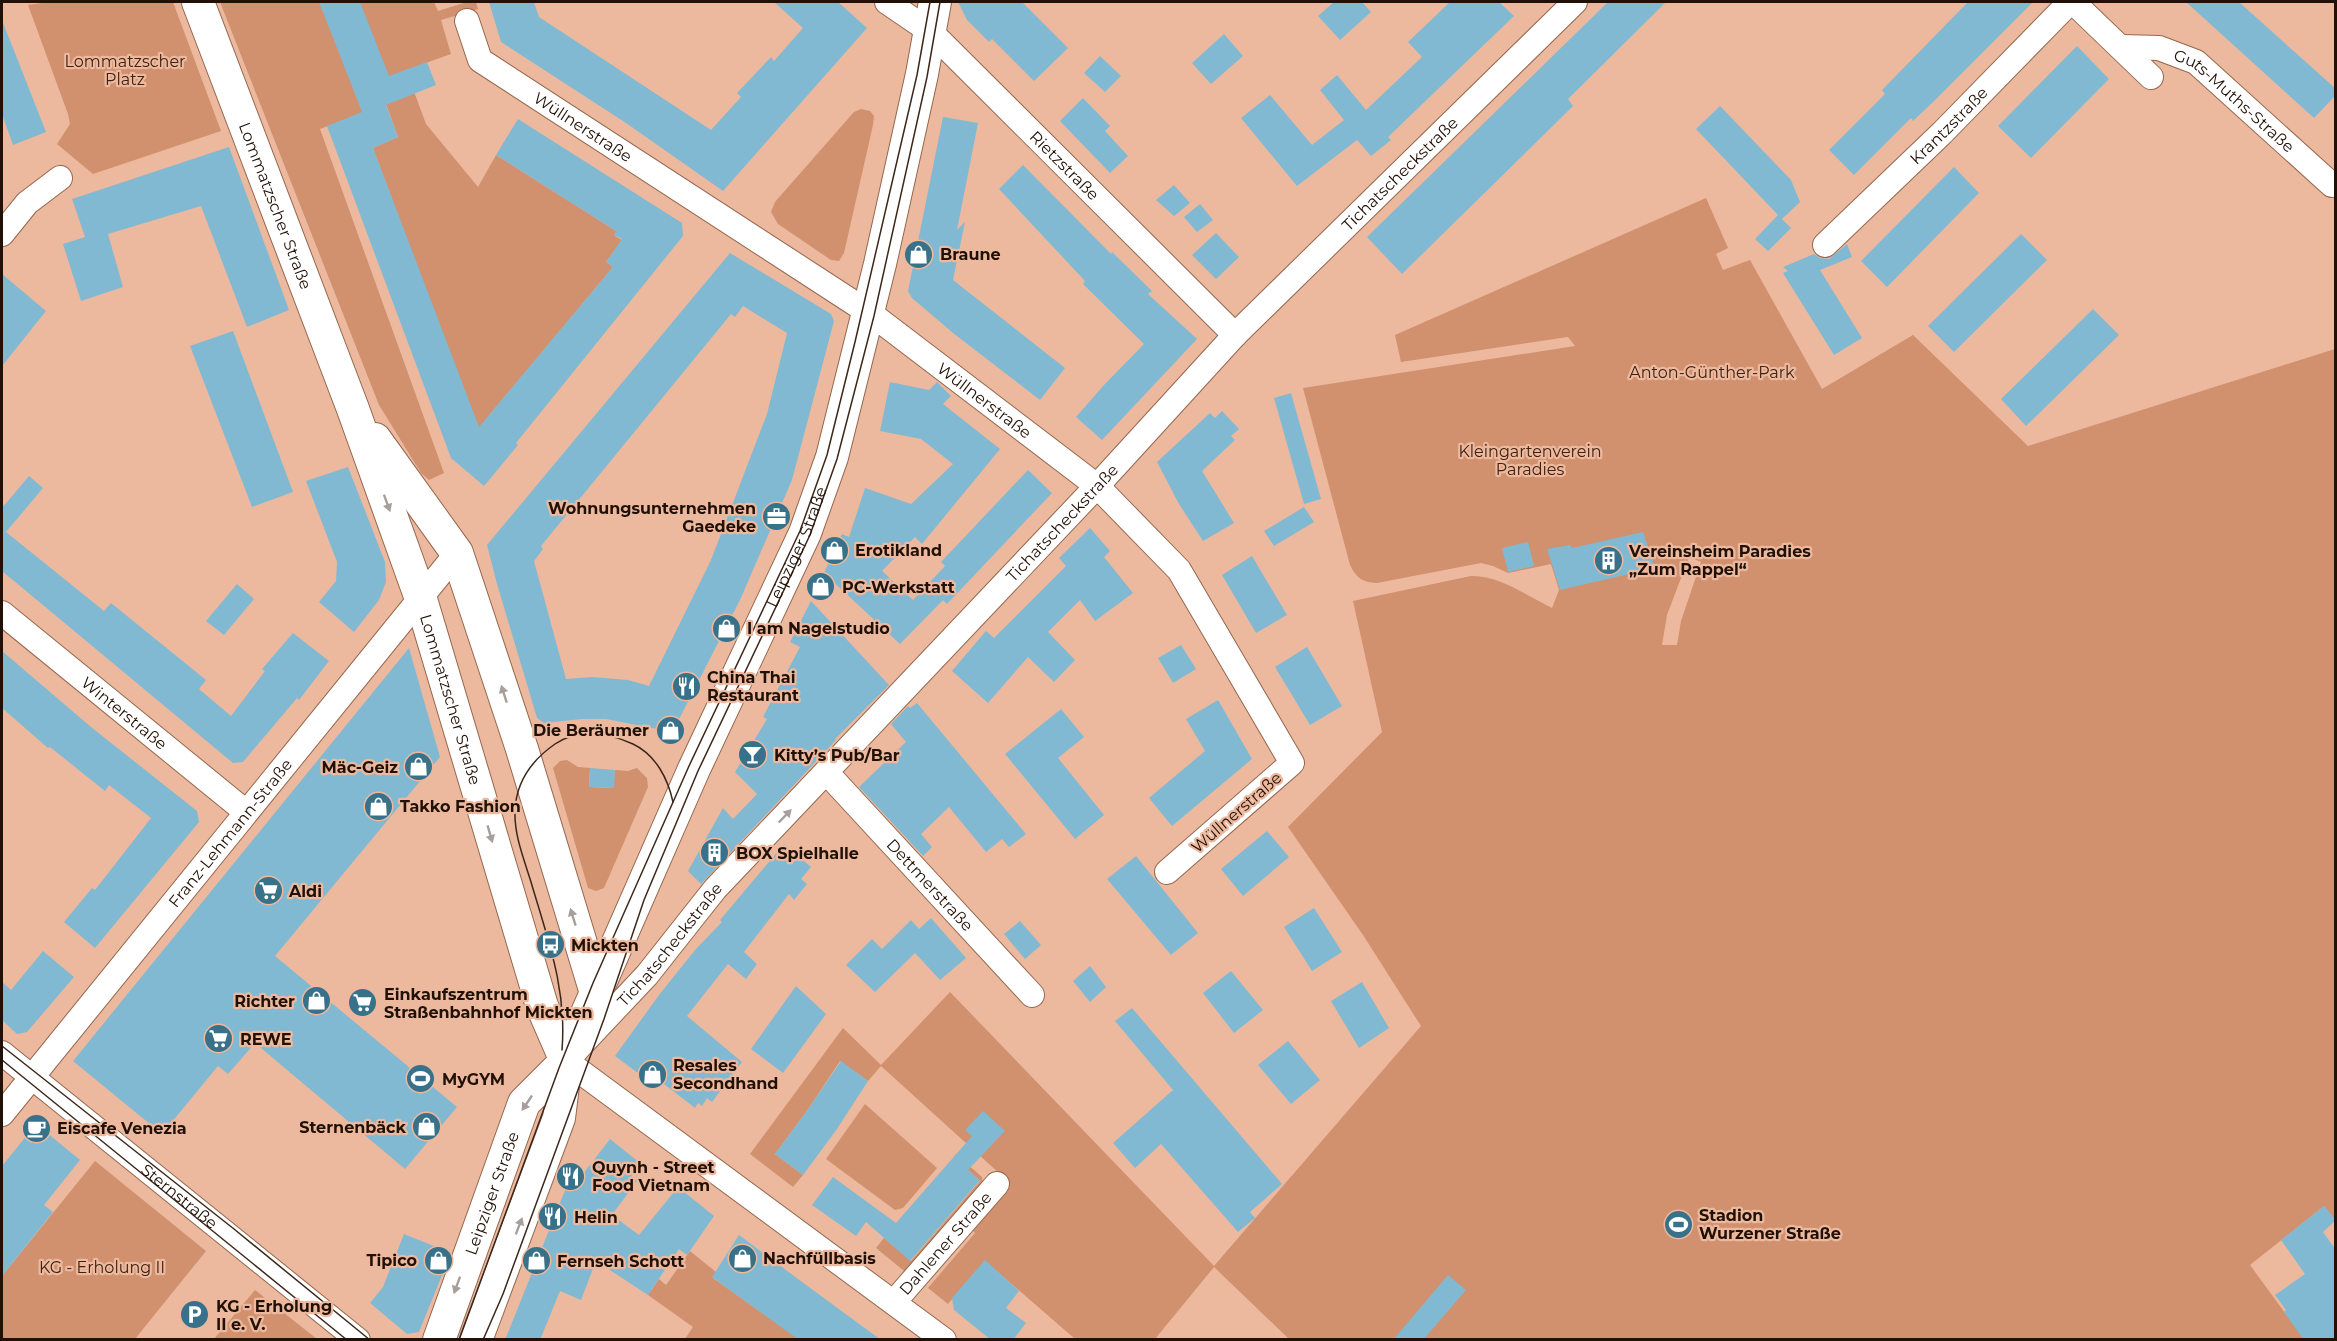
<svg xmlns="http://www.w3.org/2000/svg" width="2337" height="1341" font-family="Montserrat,sans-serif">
  <rect width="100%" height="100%" fill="#ecb99e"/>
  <g fill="#d1906e" fill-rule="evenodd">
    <path d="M49 2H173L221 131 93 174 57 144 70 124 68 114 28 5Z"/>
    <path d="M220 2H434L438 11 467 2H476L478 9 441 20 451 54 406 70 426 124 478 187 496 155 616 231 615 236 622 240 606 262 613 267 486 419V428L478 437 448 349 373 148 398 137 386 104 320 129 444 473 429 480 421 473 379 405Z"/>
    <path d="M861 109 870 111 874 116 873 125 844 253 839 261 831 260 778 224 771 212 775 202 854 112Z"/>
    <path d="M1706 198 1728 248 1716 254 1723 270 1750 260 1822 389 1913 335 2028 446 2335 349V1220L2324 1206 2250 1265 2304 1339H1289L1214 1267 1155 1339H1075L985 1261 948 1304 928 1288 975 1233 972 1229 1010 1183 881 1066 868 1081 840 1061 809 1108 775 1154 803 1175 793 1187 750 1154 843 1028 881 1065 950 992 1214 1266 1421 1026 1363 935 1288 827 1382 732 1353 601 1471 576C1499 575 1527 596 1552 608L1559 590 1551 564 1508 573 1493 566 1481 563 1377 583C1363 582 1357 579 1350 565L1303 388 1575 346 1568 337 1401 362 1395 335ZM1689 557 1701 562 1681 621 1677 645H1662L1667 615Z"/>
    <path d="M567 760 578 767 590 768 589 787 613 788 615 770 628 771 637 768 647 778 648 787 604 888 596 891 588 888 553 768 560 761Z"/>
    <path d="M865 1104 937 1168 903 1208 895 1210 826 1159Z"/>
    <path d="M956 1154 982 1177 984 1188 909 1275 876 1248 884 1238 911 1261 980 1181 954 1157Z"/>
    <path d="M95 1161 206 1251 135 1339 2 1340V1276Z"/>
    <path d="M690 1251 716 1272 713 1278 799 1339H685L693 1327 648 1295 659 1279 666 1285Z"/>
    <path d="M255 1290 317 1339H214Z"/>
  </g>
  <g fill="#81b9d3" fill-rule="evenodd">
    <path d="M319 2H360L389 76 427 62 436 85 386 105 398 137 373 148 479 427 613 267 606 262 622 239 614 235 616 231 496 155 518 119 682 223 683 236 516 443 518 445 484 486 451 458 327 126 362 112Z"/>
    <path d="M489 2H534L539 17 711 130 741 97 737 93 771 57 774 61 803 28 774 2H838L867 28 723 191 626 123 501 42Z"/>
    <path d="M958 2H1022L1068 48 1034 81 992 39 989 42 967 20Z"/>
    <path d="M1334 2H1362L1371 12 1340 40 1318 16Z"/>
    <path d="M1450 2H1499L1514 16 1388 137 1391 140 1371 156 1357 140 1297 186 1241 118 1270 95 1312 145 1344 120 1320 90 1337 75 1366 110 1422 57 1408 42Z"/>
    <path d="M1608 2H1666L1568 99 1573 106 1402 274 1367 237Z"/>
    <path d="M1968 2H2033L1932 103 1913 121 1911 118 1854 175 1829 150 1885 94 1882 90Z"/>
    <path d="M2186 2H2239L2336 89V95L2314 118Z"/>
    <path d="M2 20 46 132 13 145 2 114Z"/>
    <path d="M1224 34 1243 56 1211 84 1192 63Z"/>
    <path d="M2077 46 2109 79 2031 158 1998 126Z"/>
    <path d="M1100 56 1121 76 1105 92 1084 73Z"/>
    <path d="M1083 98 1110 126 1105 131 1128 156 1110 173 1060 121Z"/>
    <path d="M1720 106 1791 180 1800 202 1782 219 1791 228 1768 251 1755 239 1778 215 1696 129Z"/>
    <path d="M943 117 978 123 957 230 965 222 953 280 1065 368 1040 400 953 333 912 298 908 291Z"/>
    <path d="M229 147 289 310 247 327 201 206 108 234 123 287 81 301 63 244 85 237 72 199Z"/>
    <path d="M1023 165 1111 254 1112 252 1152 291 1148 294 1197 339 1102 440 1076 417 1104 385 1144 344 1083 284 1085 281 999 189Z"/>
    <path d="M1954 167 1979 193 1887 287 1861 261Z"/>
    <path d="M1174 185 1190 203 1174 216 1156 200Z"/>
    <path d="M1200 204 1213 220 1197 232 1184 217Z"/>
    <path d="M1216 233 1239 257 1216 279 1192 255Z"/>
    <path d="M2021 234 2047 260 1954 352 1928 326Z"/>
    <path d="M1847 244 1852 257 1820 270 1862 338 1834 355 1783 273 1788 271 1783 267 1814 254 1820 258 1829 259Z"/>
    <path d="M730 253 831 314 834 321 792 480 740 600 674 729 667 731 606 719H582L544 723 537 718 497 584 487 545ZM743 306 787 333 767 414 711 560 649 686 628 680 592 677 566 679 534 561 543 549 541 546 731 314 735 317Z"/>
    <path d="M2 274 46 311 2 366Z"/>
    <path d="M2093 309 2119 335 2026 426 2001 399Z"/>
    <path d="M233 331 293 492 252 507 190 346Z"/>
    <path d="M890 382 929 390 937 382 951 396 943 404 1000 449 922 544 915 537 882 571 913 600 945 566 941 562 1028 470 1052 493 947 604 943 600 900 644 824 573 842 534 849 537 865 488 911 504 953 464 921 439 880 431Z"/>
    <path d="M1291 393 1321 499 1304 504 1274 398Z"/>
    <path d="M1222 411 1239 429 1231 436 1235 440 1202 471 1234 523 1203 541 1179 504 1157 462 1210 413 1215 418Z"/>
    <path d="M348 467 385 562 386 582 379 600 354 632 319 602 336 581 337 562 306 481Z"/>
    <path d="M29 476 43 488 6 532 104 611 111 603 206 680 199 689 231 716 265 671 262 669 293 633 329 661 299 700 297 698 243 762 233 763 2 571V508Z"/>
    <path d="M1304 507 1314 522 1274 546 1264 531Z"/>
    <path d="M1090 528 1110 551 1104 557 1133 593 1095 621 1080 600 1048 632 1075 660 1054 682 1028 657 988 703 952 671 986 631 994 638 1066 566 1059 558Z"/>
    <path d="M1643 532 1655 568 1560 590 1547 549 1570 545 1572 548Z"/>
    <path d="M1528 542 1534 566 1508 572 1502 548Z"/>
    <path d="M1252 556 1287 615 1256 633 1222 575Z"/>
    <path d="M237 584 254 599 224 635 206 621Z"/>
    <path d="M811 601 889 685 835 739 836 740 701 884 688 871 723 808 733 819 757 794 735 772 767 719 763 717 800 647 790 642Z"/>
    <path d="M1181 645 1196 669 1173 683 1158 658Z"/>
    <path d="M1307 647 1342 706 1310 725 1275 667Z"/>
    <path d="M409 648 440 757 275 956 457 1107 405 1169 255 1043 228 1074 218 1066 162 1134 73 1061Z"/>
    <path d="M2 651 91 727 197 811 199 822 95 948 64 922 92 888 95 890 151 818 109 785 105 791 50 747 48 748 2 708Z"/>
    <path d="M1218 700 1252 759 1172 826 1149 798 1205 751 1186 719Z"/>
    <path d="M917 703 1026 834 1009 847 1002 839 986 852 949 807 921 834 932 847 923 856 859 787 906 742 891 724 908 706 910 708Z"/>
    <path d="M1061 709 1084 737 1058 758 1104 815 1075 839 1005 754Z"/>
    <path d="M590 768 615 770 614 788 589 787Z"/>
    <path d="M1267 831 1289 857 1243 896 1221 869Z"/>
    <path d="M784 844 811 867 801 879 807 884 794 900 789 894 744 952 757 964 746 979 728 964 687 1016 742 1062 712 1102 707 1098 702 1106 698 1103 695 1108 660 1081 650 1082 615 1056 659 995 695 950 722 922 720 920Z"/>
    <path d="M1136 856 1198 933 1171 955 1107 879Z"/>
    <path d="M1314 908 1342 952 1312 971 1284 927Z"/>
    <path d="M931 918 966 958 940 980 915 953 875 992 846 965 872 939 882 949 911 920 919 929Z"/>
    <path d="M1020 921 1041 945 1025 959 1004 934Z"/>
    <path d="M43 951 74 977 27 1032 17 1034 2 1020V982L11 990Z"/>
    <path d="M1090 966 1106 987 1090 1002 1073 981Z"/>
    <path d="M1231 971 1263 1010 1234 1033 1203 993Z"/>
    <path d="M1362 982 1389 1028 1359 1048 1331 1001Z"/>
    <path d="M796 986 826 1014 783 1073 751 1049Z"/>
    <path d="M1132 1008 1282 1184 1250 1212 1255 1218 1238 1232 1161 1144 1135 1168 1113 1143 1173 1090 1115 1021Z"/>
    <path d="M1288 1041 1320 1080 1291 1104 1258 1065Z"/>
    <path d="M841 1061 868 1081 837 1129 803 1175 775 1154 809 1108Z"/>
    <path d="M983 1111 1005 1131 968 1170 980 1180 910 1261 866 1222 856 1236 812 1205 833 1177 896 1223 972 1136 965 1130Z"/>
    <path d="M40 1127 80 1160 44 1205 53 1212 2 1276V1166L32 1129Z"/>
    <path d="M610 1139 640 1163 631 1176 637 1181 612 1215 639 1235 678 1187 714 1216 687 1255 679 1249 648 1295 596 1261 581 1300 560 1291 540 1340H505L574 1168 583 1174Z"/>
    <path d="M2324 1206 2336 1220 2323 1232 2336 1250V1340H2304L2284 1312 2286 1310 2275 1295 2305 1274 2281 1240Z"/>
    <path d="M404 1234 451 1253 419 1332 407 1334 370 1303 383 1287Z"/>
    <path d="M739 1235 798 1279 881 1340H799L712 1277Z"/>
    <path d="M985 1260 1019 1291 1006 1308 1026 1323 1013 1340H991L954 1310 952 1298Z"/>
    <path d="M1448 1275 1466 1290 1423 1340H1393Z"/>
  </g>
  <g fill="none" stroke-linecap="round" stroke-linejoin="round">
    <defs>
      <g id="minor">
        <path id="s1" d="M887 2 931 32 1235 335"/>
        <path d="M2073 2 2151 77"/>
        <path id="s2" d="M467 21 480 60 874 316 1097 486 1179 570 1292 763 1167 872"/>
        <path id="s3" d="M2122 47 2159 48 2196 62 2332 185"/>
        <path d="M2 234 27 203 60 178"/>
        <path id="s4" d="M1825 245 1942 133 2070 2"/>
        <path id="s5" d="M2 613 246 812"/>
        <path id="s6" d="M827 773 1032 995"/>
        <path id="s7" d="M2 1053 358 1340"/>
        <path id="s8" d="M2 1114 457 553"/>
        <path id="s9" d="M894 1302 997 1184"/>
        <path id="s10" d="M944 1340 566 1061 647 975 715 889 1097 486 1235 335 1575 2"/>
      </g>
      <g id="major">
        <path id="s11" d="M198 2 353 409 420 596 542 1006 566 1061"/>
        <path d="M375 439 457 553 522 749 596 993"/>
        <path id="s12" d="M439 1340 524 1103 566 1061"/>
        <path id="s13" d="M476 1340 559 1118 566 1061 694 769 805 533 832 457 880 264 922 74 935 2"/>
      </g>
    </defs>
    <use href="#minor" stroke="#94674e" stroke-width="26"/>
    <use href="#major" stroke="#94674e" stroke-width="34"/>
    <use href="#minor" stroke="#fff" stroke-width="24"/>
    <use href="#major" stroke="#fff" stroke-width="32"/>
    <g stroke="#3d271b" stroke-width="1.5">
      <path d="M2 1046 234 1229 370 1340"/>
      <path d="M562 1050C567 989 548 940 531 882 524 859 514 835 515 811 516 782 532 760 555 744 579 728 609 733 633 744 656 755 668 779 673 802"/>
      <path d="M2 1060 347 1340"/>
      <path d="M459 1340 559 1068 593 983 689 766 800 531 827 455 855 342 917 75 930 2"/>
      <path d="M483 1340 503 1294 604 1019 644 900 698 771 810 535 837 459 874 316 927 77 940 2"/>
    </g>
  </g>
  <defs><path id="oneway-solid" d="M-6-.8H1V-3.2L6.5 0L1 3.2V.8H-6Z" transform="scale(1.5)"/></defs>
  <g fill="#a69f9b">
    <use href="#oneway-solid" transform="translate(387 503) rotate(70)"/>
    <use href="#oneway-solid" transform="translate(504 694) rotate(-108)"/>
    <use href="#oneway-solid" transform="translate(785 816) rotate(-46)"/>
    <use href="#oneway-solid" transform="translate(490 834) rotate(74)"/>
    <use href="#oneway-solid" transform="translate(573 917) rotate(-107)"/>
    <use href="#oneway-solid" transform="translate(527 1103) rotate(124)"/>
    <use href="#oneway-solid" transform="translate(519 1226) rotate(-69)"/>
    <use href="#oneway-solid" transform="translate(457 1285) rotate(110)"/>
  </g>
  <defs>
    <symbol id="shop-disc" viewBox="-11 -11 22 22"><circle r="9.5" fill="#37718a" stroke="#ecb99e"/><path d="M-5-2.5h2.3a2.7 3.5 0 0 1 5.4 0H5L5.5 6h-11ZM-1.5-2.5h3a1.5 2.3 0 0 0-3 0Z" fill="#fff"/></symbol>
    <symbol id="office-disc" viewBox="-11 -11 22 22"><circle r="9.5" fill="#37718a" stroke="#ecb99e"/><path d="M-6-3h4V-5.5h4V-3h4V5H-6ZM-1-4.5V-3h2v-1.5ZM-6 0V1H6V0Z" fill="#fff"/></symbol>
    <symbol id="building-disc" viewBox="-11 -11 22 22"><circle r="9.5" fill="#37718a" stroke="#ecb99e"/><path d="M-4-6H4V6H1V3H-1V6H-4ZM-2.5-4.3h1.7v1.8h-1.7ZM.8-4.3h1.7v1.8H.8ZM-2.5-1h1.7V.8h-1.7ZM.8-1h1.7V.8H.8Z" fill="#fff"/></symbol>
    <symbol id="restaurant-disc" viewBox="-11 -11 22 22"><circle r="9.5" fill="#37718a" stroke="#ecb99e"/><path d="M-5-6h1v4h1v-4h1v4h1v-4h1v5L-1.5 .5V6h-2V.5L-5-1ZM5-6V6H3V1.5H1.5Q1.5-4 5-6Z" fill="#fff"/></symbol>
    <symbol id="bar-disc" viewBox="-11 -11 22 22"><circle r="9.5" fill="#37718a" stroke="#ecb99e"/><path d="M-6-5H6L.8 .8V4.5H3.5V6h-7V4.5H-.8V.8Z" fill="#fff"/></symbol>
    <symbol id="supermarket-disc" viewBox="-11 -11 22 22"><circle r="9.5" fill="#37718a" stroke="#ecb99e"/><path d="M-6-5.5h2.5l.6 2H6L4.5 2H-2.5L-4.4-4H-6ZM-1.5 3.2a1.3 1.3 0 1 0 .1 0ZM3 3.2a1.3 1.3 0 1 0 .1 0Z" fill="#fff"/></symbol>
    <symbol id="bus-disc" viewBox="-11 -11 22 22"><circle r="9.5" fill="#37718a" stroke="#ecb99e"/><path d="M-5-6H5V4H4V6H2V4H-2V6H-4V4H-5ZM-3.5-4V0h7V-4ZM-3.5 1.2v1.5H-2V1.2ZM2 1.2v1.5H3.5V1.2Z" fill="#fff"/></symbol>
    <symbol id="stadium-disc" viewBox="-11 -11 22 22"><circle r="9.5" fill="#37718a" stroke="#ecb99e"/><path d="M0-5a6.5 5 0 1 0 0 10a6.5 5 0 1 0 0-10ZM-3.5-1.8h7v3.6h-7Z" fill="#fff"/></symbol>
    <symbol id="cafe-disc" viewBox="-11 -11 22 22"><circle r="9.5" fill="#37718a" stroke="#ecb99e"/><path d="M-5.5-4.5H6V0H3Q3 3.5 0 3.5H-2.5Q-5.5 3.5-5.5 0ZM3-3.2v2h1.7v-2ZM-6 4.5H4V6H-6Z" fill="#fff"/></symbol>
    <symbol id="parking-disc" viewBox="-11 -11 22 22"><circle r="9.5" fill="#37718a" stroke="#ecb99e"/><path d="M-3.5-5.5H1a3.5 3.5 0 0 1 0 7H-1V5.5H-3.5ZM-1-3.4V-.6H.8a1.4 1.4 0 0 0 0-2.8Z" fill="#fff"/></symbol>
  </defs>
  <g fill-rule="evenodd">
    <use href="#shop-disc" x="902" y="238" width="33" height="33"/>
    <use href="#office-disc" x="760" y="500" width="33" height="33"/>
    <use href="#shop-disc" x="818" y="534" width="33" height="33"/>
    <use href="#building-disc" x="1592" y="544" width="33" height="33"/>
    <use href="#shop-disc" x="804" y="570" width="33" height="33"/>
    <use href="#shop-disc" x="710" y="612" width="33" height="33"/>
    <use href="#restaurant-disc" x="670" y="670" width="33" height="33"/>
    <use href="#shop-disc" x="654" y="714" width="33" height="33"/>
    <use href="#bar-disc" x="736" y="738" width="33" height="33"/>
    <use href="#shop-disc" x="402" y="750" width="33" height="33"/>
    <use href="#shop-disc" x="362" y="790" width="33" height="33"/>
    <use href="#building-disc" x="698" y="836" width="33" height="33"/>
    <use href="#supermarket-disc" x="252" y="874" width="33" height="33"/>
    <use href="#bus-disc" x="534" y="928" width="33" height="33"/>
    <use href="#shop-disc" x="300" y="984" width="33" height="33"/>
    <use href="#supermarket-disc" x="346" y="986" width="33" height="33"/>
    <use href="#supermarket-disc" x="202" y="1022" width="33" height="33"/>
    <use href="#shop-disc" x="636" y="1058" width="33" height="33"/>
    <use href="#stadium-disc" x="404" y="1062" width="33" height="33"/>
    <use href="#shop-disc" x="410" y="1110" width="33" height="33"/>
    <use href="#cafe-disc" x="20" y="1112" width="33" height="33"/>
    <use href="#restaurant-disc" x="554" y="1160" width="33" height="33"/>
    <use href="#restaurant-disc" x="536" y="1200" width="33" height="33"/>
    <use href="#stadium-disc" x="1662" y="1208" width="33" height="33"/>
    <use href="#shop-disc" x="726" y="1242" width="33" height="33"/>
    <use href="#shop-disc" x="422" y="1244" width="33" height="33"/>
    <use href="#shop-disc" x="520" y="1244" width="33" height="33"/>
    <use href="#parking-disc" x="178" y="1298" width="33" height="33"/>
  </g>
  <g text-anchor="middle" stroke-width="4.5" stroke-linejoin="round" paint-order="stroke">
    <g font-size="16" fill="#3f210f" stroke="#ecb99e">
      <text x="125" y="67">Lommatzscher<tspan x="125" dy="18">Platz</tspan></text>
      <text x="1712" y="378">Anton-Günther-Park</text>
      <text x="1530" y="457">Kleingartenverein<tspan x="1530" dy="18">Paradies</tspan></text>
      <text x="102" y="1273">KG - Erholung II</text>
    </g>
    <g font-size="16" fill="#211006" stroke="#ecb99e">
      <text dy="6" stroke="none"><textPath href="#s3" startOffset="130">Guts-Muths-Straße</textPath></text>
      <text dy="6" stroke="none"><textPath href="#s4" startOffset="172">Krantzstraße</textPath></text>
      <text dy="6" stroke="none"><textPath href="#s2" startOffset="164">Wüllnerstraße</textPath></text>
      <text dy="6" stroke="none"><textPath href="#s1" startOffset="242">Rietzstraße</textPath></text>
      <text dy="6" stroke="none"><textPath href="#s10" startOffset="1688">Tichatscheckstraße</textPath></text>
      <text dy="6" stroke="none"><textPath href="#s11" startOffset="218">Lommatzscher Straße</textPath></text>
      <text dy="6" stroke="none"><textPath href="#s2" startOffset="650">Wüllnerstraße</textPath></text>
      <text dy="6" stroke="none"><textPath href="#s10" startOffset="1202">Tichatscheckstraße</textPath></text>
      <text dy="6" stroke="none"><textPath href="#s13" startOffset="858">Leipziger Straße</textPath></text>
      <text dy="6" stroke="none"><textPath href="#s11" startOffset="742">Lommatzscher Straße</textPath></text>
      <text dy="6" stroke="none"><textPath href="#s5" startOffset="158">Winterstraße</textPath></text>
      <text transform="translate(1236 812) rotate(-41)" y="6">Wüllnerstraße</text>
      <text dy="6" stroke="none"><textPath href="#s8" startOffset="362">Franz-Lehmann-Straße</textPath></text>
      <text dy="6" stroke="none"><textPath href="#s6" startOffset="152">Dettmerstraße</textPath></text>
      <text dy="6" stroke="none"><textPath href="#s10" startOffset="626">Tichatscheckstraße</textPath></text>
      <text dy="6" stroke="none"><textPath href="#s12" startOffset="156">Leipziger Straße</textPath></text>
      <text dy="6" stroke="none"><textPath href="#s7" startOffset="228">Sternstraße</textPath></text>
      <text dy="6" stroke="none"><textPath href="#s9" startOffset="78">Dahlener Straße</textPath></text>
    </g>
    <g font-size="16" font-weight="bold" fill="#211006" stroke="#ecb99e" text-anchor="start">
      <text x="940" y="260">Braune</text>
      <text x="756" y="514" text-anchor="end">Wohnungsunternehmen<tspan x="756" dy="18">Gaedeke</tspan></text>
      <text x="855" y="556">Erotikland</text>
      <text x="1629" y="557">Vereinsheim Paradies<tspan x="1629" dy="18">„Zum Rappel“</tspan></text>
      <text x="842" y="593">PC-Werkstatt</text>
      <text x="747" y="634">I am Nagelstudio</text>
      <text x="707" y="683">China Thai<tspan x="707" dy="18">Restaurant</tspan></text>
      <text x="649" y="736" text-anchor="end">Die Beräumer</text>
      <text x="774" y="761">Kitty’s Pub/Bar</text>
      <text x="398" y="773" text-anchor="end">Mäc-Geiz</text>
      <text x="400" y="812">Takko Fashion</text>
      <text x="736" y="859">BOX Spielhalle</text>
      <text x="289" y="897">Aldi</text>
      <text x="571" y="951">Mickten</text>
      <text x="384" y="1000">Einkaufszentrum<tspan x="384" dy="18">Straßenbahnhof Mickten</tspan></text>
      <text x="295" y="1007" text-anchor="end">Richter</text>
      <text x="240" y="1045">REWE</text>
      <text x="673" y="1071">Resales<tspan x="673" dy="18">Secondhand</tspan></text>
      <text x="442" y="1085">MyGYM</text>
      <text x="406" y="1133" text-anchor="end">Sternenbäck</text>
      <text x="57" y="1134">Eiscafe Venezia</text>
      <text x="592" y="1173">Quynh - Street<tspan x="592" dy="18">Food Vietnam</tspan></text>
      <text x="1699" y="1221">Stadion<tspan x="1699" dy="18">Wurzener Straße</tspan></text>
      <text x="574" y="1223">Helin</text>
      <text x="763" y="1264">Nachfüllbasis</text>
      <text x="417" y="1266" text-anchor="end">Tipico</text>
      <text x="557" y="1267">Fernseh Schott</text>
      <text x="216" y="1312">KG - Erholung<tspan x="216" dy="18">II e. V.</tspan></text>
    </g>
  </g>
  <rect width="2337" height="1341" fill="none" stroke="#211006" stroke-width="6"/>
</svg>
